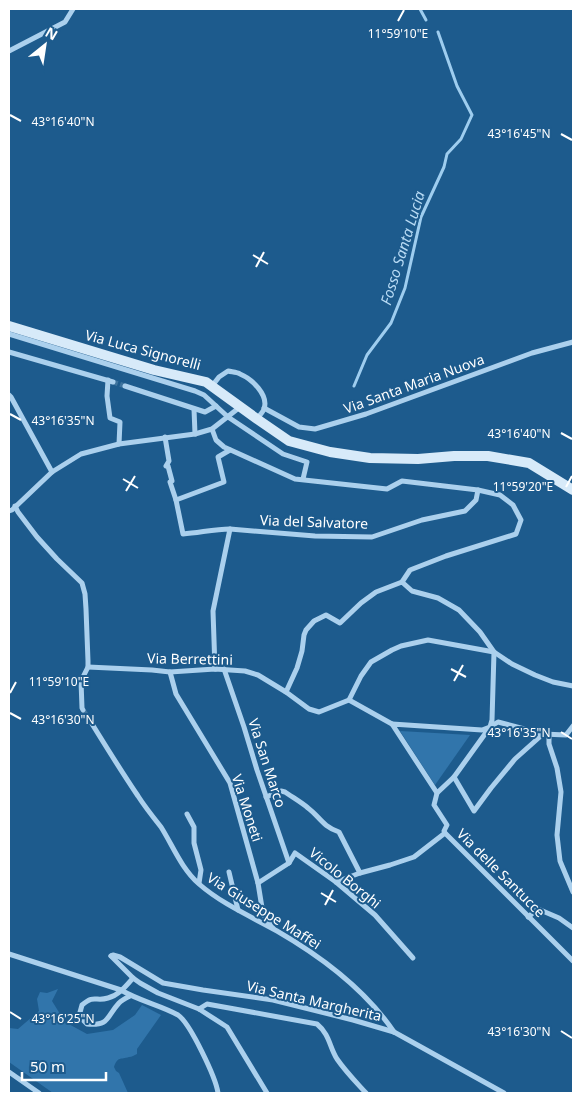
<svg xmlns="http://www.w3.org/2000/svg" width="582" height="1102" font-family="'Noto Sans',sans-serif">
  <rect width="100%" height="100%" fill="#1d5b8d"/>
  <g fill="#3175ab">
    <path d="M400 731 470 735 435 785Z"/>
    <path d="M58 989 52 1001 65 1022 87 1034 113 1030 135 1015 142 1005 161 1015 137 1049V1054C134 1055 132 1057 129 1057 120 1060 118 1056 114 1067L116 1071 119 1073 128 1093H53L9 1062V1028L18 1029 39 1011 37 999 40 992 47 993Z"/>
  </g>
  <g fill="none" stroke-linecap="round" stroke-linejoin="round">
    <g stroke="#9ecdef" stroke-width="3">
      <path d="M420 9 426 20"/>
      <path d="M354 386 367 355 391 323 405 288 421 217 444 167 447 154 461 139 472 115 457 86 438 32"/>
    </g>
    <g stroke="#3f749e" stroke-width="5" stroke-dasharray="5 2.5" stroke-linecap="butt">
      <path d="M113 382 125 386"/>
      <path d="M83 710 89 719"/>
    </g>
    <g stroke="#abd0ed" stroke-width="5">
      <path d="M9 51 65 22 73 9"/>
      <path d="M9 334 195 391 204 395 228 417 283 454 307 462 303 479"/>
      <path d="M9 352 113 382"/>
      <path d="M108 380 107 396 110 418 120 422 119 444"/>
      <path d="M125 386 205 412 216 406"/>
      <path d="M212 386 219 377 228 371C232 372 237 372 240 374 252 379 269 395 264 409 263 412 259 416 257 419"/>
      <path d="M9 395 11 397 52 472"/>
      <path d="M264 408 299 427 315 429 366 414 532 353 573 342"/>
      <path d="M194 409 195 434"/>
      <path d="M212 429 216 440 224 447 295 479 387 489 402 481 478 490 500 495 513 505 521 520 516 534 446 556 410 570 402 582"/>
      <path d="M165 437 169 461 166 466H168L172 481 170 482 176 500 183 534C199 533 214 529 230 529L315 536 372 537 422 520 465 511 476 500 478 490"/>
      <path d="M176 500 224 482 218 457 230 450"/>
      <path d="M15 506 18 512 37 537 57 559 82 583 85 594 86 609 88 661V667L81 681 82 708 83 710"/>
      <path d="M9 511 12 510 52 472 81 454 119 444 195 434 212 429 240 407"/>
      <path d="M494 652 492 720 490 727 498 722 543 734 566 735 573 726"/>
      <path d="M88 667 152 670 170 672 215 669 245 671 258 675 286 692 309 709 319 712 349 700 392 724"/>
      <path d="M215 669 213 611 230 529"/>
      <path d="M224 669 244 727 257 770 289 863"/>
      <path d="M170 672 176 694 230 783 258 883 263 914 273 928"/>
      <path d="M286 692 297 668 302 651 304 635 306 630 314 621 326 615 340 623 361 603 376 592 402 582 412 591 438 598 459 610 480 632 494 652"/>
      <path d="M349 700 361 676 371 662 392 650 401 646 428 640 494 652 512 664 535 675 553 682 573 686"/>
      <path d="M89 719C105 745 121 771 138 796 145 807 153 817 161 827 173 846 181 868 199 884 222 904 250 916 277 931 322 957 365 989 394 1032"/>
      <path d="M392 724 482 730 490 727 454 777 437 793Z"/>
      <path d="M549 734V744L557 768 561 792 557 835 560 861 573 892"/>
      <path d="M454 777 474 811 491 788 515 759 543 734"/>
      <path d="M437 793 434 805 447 825 444 831 445 833 573 961"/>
      <path d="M266 797 281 791 285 792C292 797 301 802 308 808 320 817 322 826 339 832L360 873"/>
      <path d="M187 814 194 827V843L201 870 199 883"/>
      <path d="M229 872 238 910"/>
      <path d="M336 882 360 873 390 865 414 857 445 833"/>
      <path d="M258 883 289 863 295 853 336 882 375 915 413 958"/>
      <path d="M528 917 538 909 559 918 573 928"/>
      <path d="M9 954 121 990C139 1001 160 1005 178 1015 190 1023 216 1078 218 1093"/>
      <path d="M111 956 113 955 120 957 163 983 203 990 273 1000 353 1020 394 1032 504 1093"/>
      <path d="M111 956 133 978 140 983 158 993 199 1009 227 1027 267 1093"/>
      <path d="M130 996C126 998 122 1000 119 1003 106 1017 110 1026 87 1024L79 1016 82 1005C95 994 95 1002 108 998 119 995 126 986 133 978"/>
      <path d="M199 1009 207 1004 317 1024C330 1035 329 1046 337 1059 346 1072 356 1082 366 1093"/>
      <path d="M9 1072 39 1093"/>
    </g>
    <path stroke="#d7eaf9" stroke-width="10" d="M9 326 154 370 206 382 257 419 289 441 330 452 370 458 418 459 454 456H488L529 463 573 490"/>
  </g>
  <path fill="none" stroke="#fff" stroke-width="2" d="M398 21 404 10M10 115 21 121M561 134 572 140M253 255 268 264M256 267 264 252M10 414 21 420M561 433 572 439M123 479 138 488M566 487 572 476M126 491 135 476M451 669 466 677M454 681 463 665M10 693 16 682M10 713 21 719M561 732 572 739M321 893 336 902M325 905 333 890M10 1012 21 1019M561 1031 572 1038"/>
  <g text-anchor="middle" stroke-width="4" stroke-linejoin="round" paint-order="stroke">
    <g font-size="14" fill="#fff" stroke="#1d5b8d">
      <text transform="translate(143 350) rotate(15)" y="5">Via Luca Signorelli</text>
      <text transform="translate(414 384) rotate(-20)" y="5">Via Santa Maria Nuova</text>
      <text transform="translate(314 522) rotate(2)" y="5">Via del Salvatore</text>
      <text transform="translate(190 659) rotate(1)" y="5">Via Berrettini</text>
      <text transform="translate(267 763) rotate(72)" y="5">Via San Marco</text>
      <text transform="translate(247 808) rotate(72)" y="5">Via Moneti</text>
      <text transform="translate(501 873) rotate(45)" y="5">Via delle Santucce</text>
      <text transform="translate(345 878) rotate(39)" y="5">Vicolo Borghi</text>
      <text transform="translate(264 911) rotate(32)" y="5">Via Giuseppe Maffei</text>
      <text transform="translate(314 1001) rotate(13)" y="5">Via Santa Margherita</text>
    </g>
    <g font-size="15" font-style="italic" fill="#b7daf4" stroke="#1d5b8d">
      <text transform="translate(403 248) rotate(-73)" y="5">Fosso Santa Lucia</text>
    </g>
  </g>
  <g font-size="12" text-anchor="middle" fill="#fff" stroke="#1d5b8d" stroke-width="4" stroke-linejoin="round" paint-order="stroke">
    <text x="398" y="38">11°59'10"E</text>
    <text x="63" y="126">43°16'40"N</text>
    <text x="519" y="138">43°16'45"N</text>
    <text x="63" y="425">43°16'35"N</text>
    <text x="519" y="438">43°16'40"N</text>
    <text x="523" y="491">11°59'20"E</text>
    <text x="59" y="686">11°59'10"E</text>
    <text x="63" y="724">43°16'30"N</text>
    <text x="519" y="737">43°16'35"N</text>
    <text x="63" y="1023">43°16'25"N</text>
    <text x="519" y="1036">43°16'30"N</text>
  </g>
  <rect width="582" height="1102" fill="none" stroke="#ffffff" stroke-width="20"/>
  <g transform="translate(45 45) rotate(30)" stroke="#1d5b8d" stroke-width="4" paint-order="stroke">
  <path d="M0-4L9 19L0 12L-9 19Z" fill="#ffffff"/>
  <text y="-8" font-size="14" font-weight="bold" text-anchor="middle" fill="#ffffff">N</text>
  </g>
  <path d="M22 1072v8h84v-8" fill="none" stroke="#ffffff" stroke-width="2.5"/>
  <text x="30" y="1072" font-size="15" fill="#ffffff" stroke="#1d5b8d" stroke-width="4" paint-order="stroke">50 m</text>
</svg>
